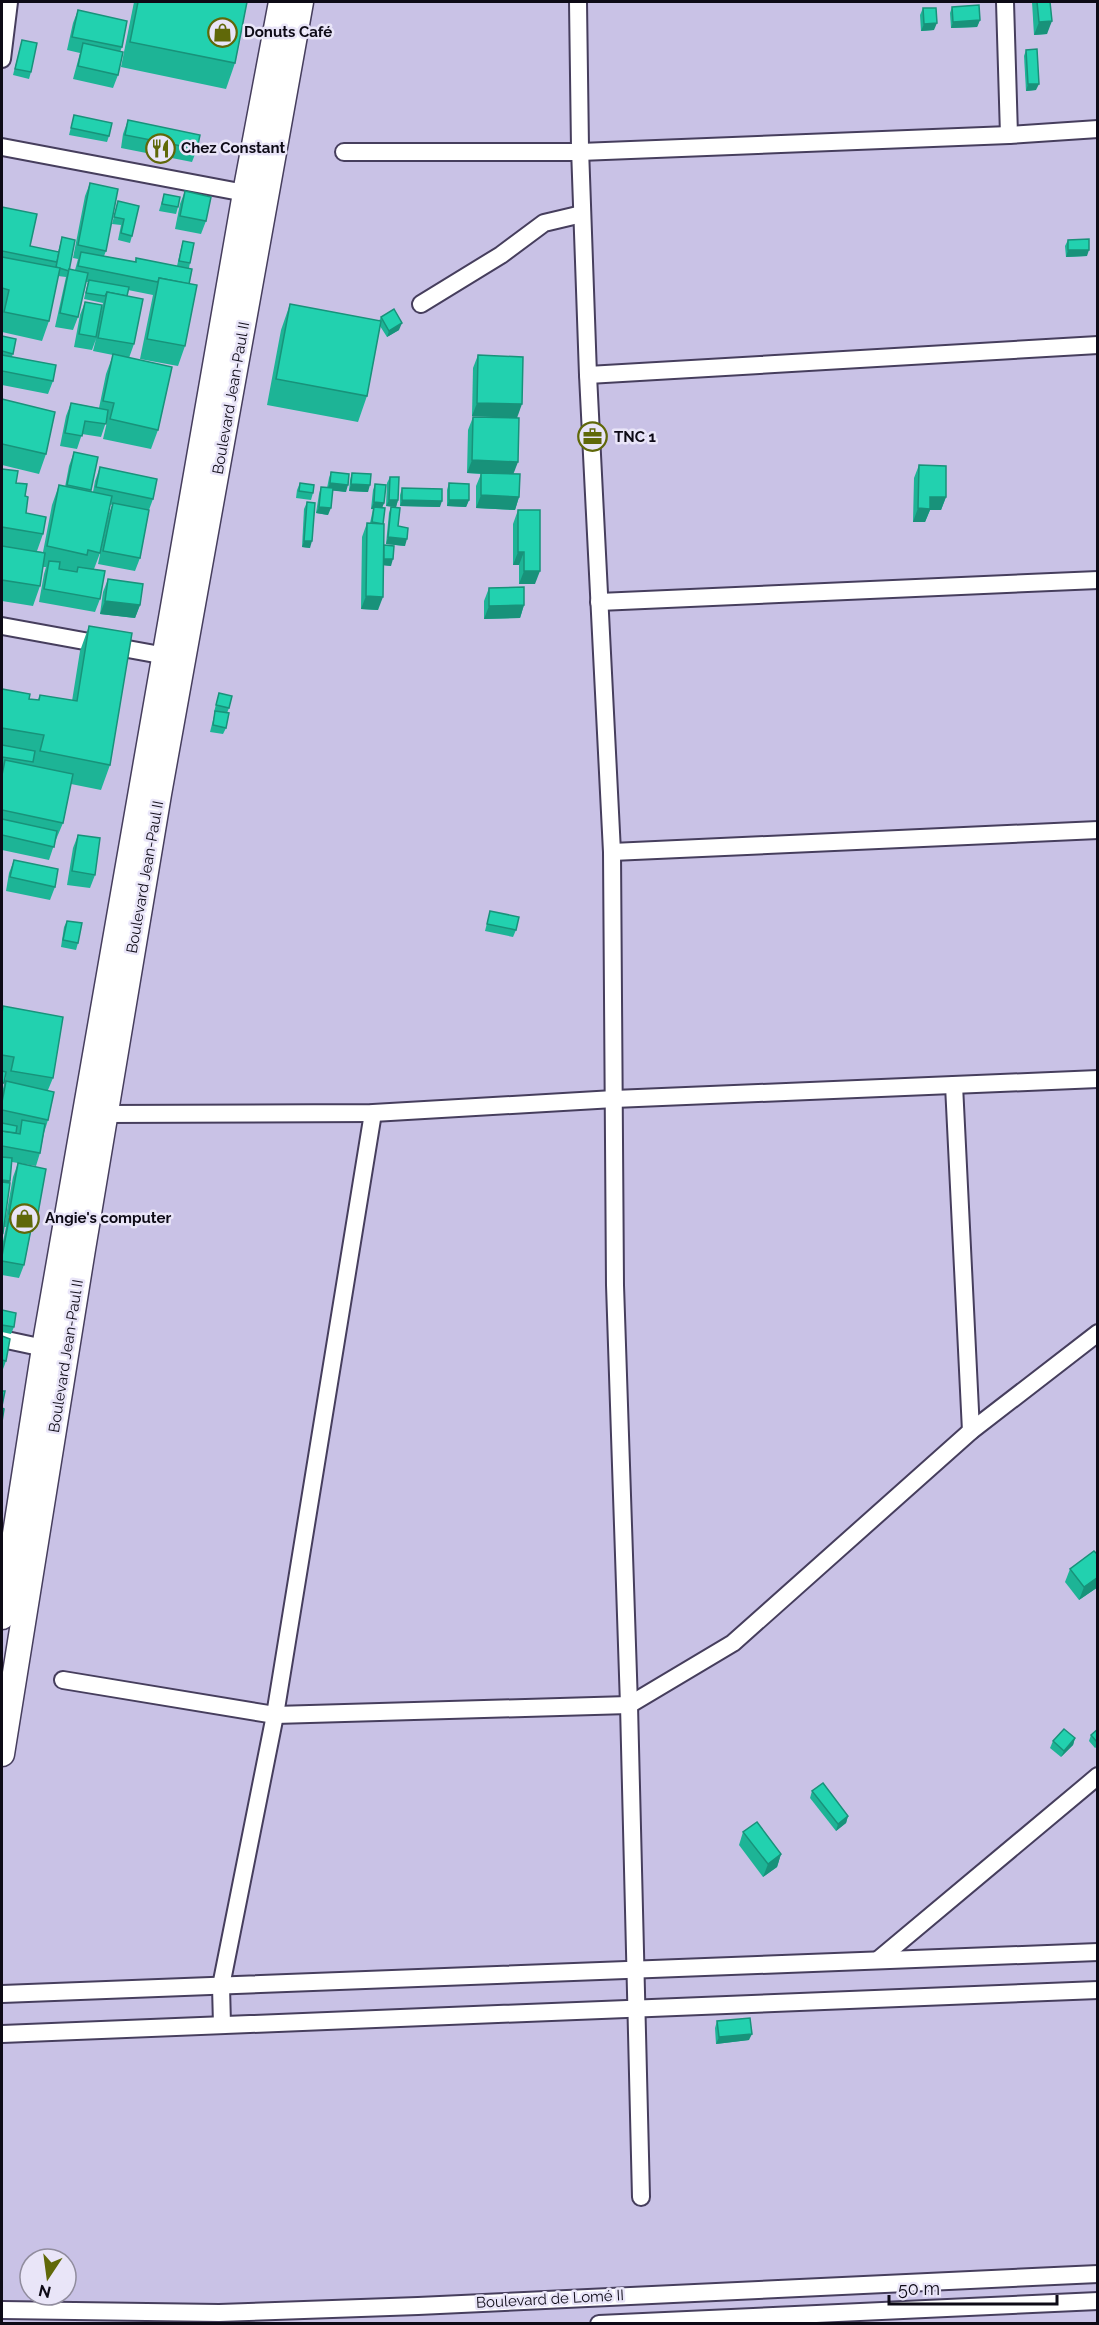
<svg xmlns="http://www.w3.org/2000/svg" width="1099" height="2325" font-family="Raleway,sans-serif">
  <rect width="100%" height="100%" fill="#c9c2e6"/>
  <g fill="none" stroke-linecap="round" stroke-linejoin="round">
    <defs>
      <g id="street">
        <path d="M578 2 580 148 588 375 612 852 615 1285 629 1705 641 2197"/>
        <path d="M1005 2 1009 135"/>
        <path d="M2 59 9 2"/>
        <path d="M2 147 245 193"/>
        <path d="M344 152H580L1009 135 1098 129"/>
        <path d="M421 304 501 255 544 223 582 214"/>
        <path d="M588 375 1098 345"/>
        <path d="M599 602 1098 580"/>
        <path d="M2 626 166 656"/>
        <path d="M612 852 1098 830"/>
        <path d="M954 1085 971 1431"/>
        <path d="M105 1114 373 1113 614 1099 1098 1079"/>
        <path d="M2 1339 44 1348"/>
        <path d="M63 1680 275 1715 629 1705 733 1643 971 1431 1098 1333"/>
        <path d="M878 1960 1098 1776"/>
        <path d="M2 1994 1098 1952"/>
        <path d="M222 2025 221 1986 275 1715 373 1113"/>
        <path d="M2 2034 1098 1990"/>
        <path d="M2 2310 219 2313 418 2306 1098 2274"/>
        <path d="M599 2324 1098 2301"/>
      </g>
      <g id="secondary">
        <path d="M2 1617 44 1348 245 193 281 2"/>
        <path d="M2 1754 83 1249 159 794 301 2"/>
      </g>
    </defs>
    <use href="#street" stroke="#463e5d" stroke-width="20"/>
    <use href="#secondary" stroke="#463e5d" stroke-width="27"/>
    <use href="#street" stroke="#fff" stroke-width="16"/>
    <use href="#secondary" stroke="#fff" stroke-width="24"/>
  </g>
  <g fill="#1db496">
    <path d="M134 2H247L235 63 226 89 121 67Z"/>
    <path d="M1032 2H1050L1047 34 1034 35Z"/>
    <path d="M952 7 980 20 977 27 951 28 950 13Z"/>
    <path d="M923 8 934 30 921 31 920 15Z"/>
    <path d="M78 10 122 47 120 52 118 75 113 88 73 79 80 53 67 50 73 23Z"/>
    <path d="M22 40 31 72 29 79 13 75Z"/>
    <path d="M1026 50 1036 90 1026 91 1024 56Z"/>
    <path d="M74 115 109 136 107 142 69 135Z"/>
    <path d="M128 120 197 149 192 162 121 148 123 134Z"/>
    <path d="M90 183 106 251 104 256 135 262 136 258 177 266 181 248 183 241 190 263 189 268V284L185 346 178 366 140 359 153 295 128 290 127 296 134 344 129 358 158 430 151 449 103 439 107 422H106L101 437 82 434 77 449 60 446 66 416 71 403 99 408 106 374 113 355 93 351 96 339 92 350 74 347 80 315 85 302 100 316 103 303 84 299 88 282H86L78 317 73 330 55 327 66 277 58 276 49 321 42 341 2 332V207L30 246 58 252 62 237 69 270H75L78 259 73 258 85 196Z"/>
    <path d="M185 191 206 221 201 234 175 229 180 204Z"/>
    <path d="M164 194 178 207 176 214 159 211Z"/>
    <path d="M118 201 132 236 130 243 118 240 121 225 112 224Z"/>
    <path d="M1068 240 1087 256 1066 257 1065 246Z"/>
    <path d="M290 304 379 321 381 317 399 330 387 337 380 326 367 396 358 422 267 405 281 330Z"/>
    <path d="M2 336 16 339 12 357 53 381 48 394 2 385Z"/>
    <path d="M478 355 517 418 472 416 473 368Z"/>
    <path d="M2 399 46 454 39 474 2 465Z"/>
    <path d="M473 417 513 474 519 497 515 510 476 508V486L481 474 467 473 468 430Z"/>
    <path d="M74 452 91 490V492H93L95 481 100 467 153 499 149 510 140 558 135 571 98 564 108 516 112 505 110 504 100 553 94 569 100 599 95 612 39 602 44 574 46 567H43L40 586 33 606 2 601V469L16 483 25 496 26 513 43 534 37 551 43 552 52 505 59 485 65 487 69 466Z"/>
    <path d="M919 465 946 497 941 510H930L925 522H913L914 478Z"/>
    <path d="M331 472 346 492 332 490 328 515 316 513 319 494 321 487 327 488 329 478Z"/>
    <path d="M352 473 368 492 349 491 350 480Z"/>
    <path d="M390 477 398 500 396 507 386 506 387 483Z"/>
    <path d="M300 483 313 493 311 500 296 498 297 490Z"/>
    <path d="M449 483 469 500 466 507 447 506V490Z"/>
    <path d="M375 484 384 503 382 508 384 545 391 566 384 565 378 610 361 609 362 537 367 523H370L373 509H371L373 490Z"/>
    <path d="M402 488 440 507 400 506V495Z"/>
    <path d="M307 502 310 548 302 547 304 509Z"/>
    <path d="M391 507 398 526 405 546 386 544 389 513Z"/>
    <path d="M518 510 535 584H519V565H513V524Z"/>
    <path d="M108 579 140 605 135 618 100 614 103 592Z"/>
    <path d="M489 588 524 605 520 618 484 619V601Z"/>
    <path d="M89 626 110 765 101 790 71 784 63 823 55 842 49 860 2 850V689L29 699 38 700 40 695 72 701 80 651Z"/>
    <path d="M219 693 229 708 227 713 226 728 223 734 210 732 215 712H214Z"/>
    <path d="M78 835 95 875 90 888 67 885 73 848Z"/>
    <path d="M14 860 55 887 50 900 6 891 9 873Z"/>
    <path d="M490 911 516 930 513 937 485 931Z"/>
    <path d="M67 921 78 943 76 950 61 947 64 927Z"/>
    <path d="M3 1006 53 1078 48 1090V1120L44 1133 40 1153 36 1166 12 1162 3 1233 2 1237V1093L6 1076H5L2 1090V1010Z"/>
    <path d="M18 1163 37 1219 33 1232 31 1231 24 1265 19 1278 2 1275V1246L6 1227H4L13 1177Z"/>
    <path d="M2 1310 14 1327 11 1334 2 1332Z"/>
    <path d="M2 1336 6 1361 2 1372Z"/>
    <path d="M1098 1555V1587L1079 1600 1065 1582 1070 1569Z"/>
    <path d="M1098 1729V1746L1095 1748 1089 1741 1091 1735Z"/>
    <path d="M1075 1738 1073 1745 1061 1757 1050 1748 1053 1741Z"/>
    <path d="M812 1791 848 1816 846 1823 836 1831 810 1798Z"/>
    <path d="M743 1832 781 1854 777 1867 763 1877 739 1845Z"/>
    <path d="M717 2021 749 2040 716 2044 715 2028Z"/>
  </g>
  <g fill="#18927a">
    <path d="M980 20 977 27 951 28 953 22Z"/>
    <path d="M1052 21 1047 34 1034 35 1039 22Z"/>
    <path d="M937 23 934 30 921 31 924 24Z"/>
    <path d="M1028 84H1039L1036 90 1026 91Z"/>
    <path d="M1068 250H1089L1087 256 1066 257Z"/>
    <path d="M402 323 399 330 387 337 389 331Z"/>
    <path d="M477 403 522 404 517 418 472 416Z"/>
    <path d="M472 460 518 462 513 475 467 473Z"/>
    <path d="M330 483 348 485 346 492 327 490Z"/>
    <path d="M351 484 370 485 368 492 349 491Z"/>
    <path d="M481 495 519 497 515 510 476 508Z"/>
    <path d="M930 497H946L941 510H930L925 522H913L918 508Z"/>
    <path d="M389 500H398L396 507 386 506Z"/>
    <path d="M402 500 442 501 440 507 400 506Z"/>
    <path d="M449 500H469L466 507 447 506Z"/>
    <path d="M374 502 384 503 381 510 371 509Z"/>
    <path d="M319 507 331 508 328 515 316 513Z"/>
    <path d="M388 537 407 539 405 546 386 544Z"/>
    <path d="M304 541H312L310 548 302 547Z"/>
    <path d="M518 552H524L519 565H513Z"/>
    <path d="M383 558 393 559 391 566 380 565Z"/>
    <path d="M524 571H540L535 584H519Z"/>
    <path d="M366 596 383 597 378 610 361 609Z"/>
    <path d="M105 601 140 605 135 618 100 614Z"/>
    <path d="M524 605 520 618 484 619 489 606Z"/>
    <path d="M2 1180 10 1181 5 1194 2 1193Z"/>
    <path d="M1098 1577V1587L1079 1600 1084 1587Z"/>
    <path d="M1075 1738 1073 1745 1061 1757 1064 1751Z"/>
    <path d="M848 1816 846 1823 836 1831 838 1824Z"/>
    <path d="M781 1854 777 1867 763 1877 768 1864Z"/>
    <path d="M752 2034 749 2040 716 2044 719 2037Z"/>
  </g>
  <g fill="#22d1af" stroke="#18927a" stroke-width="1.5">
    <path d="M138 2H247L235 63 130 42Z"/>
    <path d="M1037 2H1050L1052 21 1039 22Z"/>
    <path d="M979 5 980 20 953 22 952 7Z"/>
    <path d="M923 8H936L937 23 924 24Z"/>
    <path d="M78 10 127 21 122 47 72 37Z"/>
    <path d="M22 40 37 43 31 72 15 69Z"/>
    <path d="M83 43 123 52 118 75 78 66Z"/>
    <path d="M1037 49 1039 84H1028L1026 50Z"/>
    <path d="M74 115 112 123 109 136 71 128Z"/>
    <path d="M128 120 200 135 197 149 125 135Z"/>
    <path d="M90 183 118 189 106 251 78 245Z"/>
    <path d="M185 191 211 197 206 221 180 216Z"/>
    <path d="M164 194 180 197 178 207 162 204Z"/>
    <path d="M118 201 139 206 132 236 121 233 124 219 114 217Z"/>
    <path d="M2 207 37 214 30 246 59 252 57 262 2 251Z"/>
    <path d="M62 237 75 240 69 271 56 267Z"/>
    <path d="M1089 239V250H1068V240Z"/>
    <path d="M183 241 194 243 190 263 179 261Z"/>
    <path d="M81 252 136 262V258L192 269 189 284 159 278 158 282 78 266Z"/>
    <path d="M2 257 60 268 49 321 4 312 9 290 2 288Z"/>
    <path d="M69 269 88 273 78 317 60 313Z"/>
    <path d="M159 278 197 285 185 346 147 339Z"/>
    <path d="M89 280 129 287 127 296 107 292 105 296 86 293Z"/>
    <path d="M107 292 143 299 134 344 98 338Z"/>
    <path d="M85 302 102 305 96 337 79 334Z"/>
    <path d="M290 304 381 321 367 396 276 379Z"/>
    <path d="M394 309 402 323 389 331 381 317Z"/>
    <path d="M2 336 16 339 13 354 2 351Z"/>
    <path d="M113 354 172 367 158 430 110 419 114 403 103 401Z"/>
    <path d="M2 355 56 365 53 381 2 371Z"/>
    <path d="M478 355 523 357 522 404 477 403Z"/>
    <path d="M2 399 55 412 46 454 2 444Z"/>
    <path d="M71 403 108 410 106 424 85 421 82 436 65 433Z"/>
    <path d="M473 417 519 418 518 462 472 460Z"/>
    <path d="M74 452 98 457 91 490 67 485Z"/>
    <path d="M919 465 946 466V497H930V509L918 508Z"/>
    <path d="M100 467 157 479 153 499 96 487Z"/>
    <path d="M2 469 18 471 16 483 27 484 25 496 28 497 26 513 46 517 43 534 2 527Z"/>
    <path d="M331 472 349 474 348 485 330 483Z"/>
    <path d="M352 473 371 474 370 485 351 484Z"/>
    <path d="M481 473 520 474 519 497 481 495Z"/>
    <path d="M390 477H399L398 500H389Z"/>
    <path d="M300 483 314 485 313 493 299 491Z"/>
    <path d="M449 483 469 484V500H449Z"/>
    <path d="M375 484 386 485 384 503 374 502Z"/>
    <path d="M59 485 112 496 100 553 88 550 87 555 47 546Z"/>
    <path d="M321 487 333 488 331 508 319 507Z"/>
    <path d="M402 488 442 489V501L402 500Z"/>
    <path d="M307 502 315 503 312 541H304Z"/>
    <path d="M113 503 149 510 140 558 103 551Z"/>
    <path d="M374 507 385 508 383 524 372 522Z"/>
    <path d="M391 507 400 508 398 526 408 528 407 539 388 537Z"/>
    <path d="M518 510H540V571H524V552H518Z"/>
    <path d="M367 523 384 524 383 597 366 596Z"/>
    <path d="M384 545 394 546 393 559H384Z"/>
    <path d="M2 546 45 553 40 586 2 580Z"/>
    <path d="M49 561 60 562 59 569 77 572 78 567 105 571 100 599 44 589Z"/>
    <path d="M108 579 143 584 140 605 105 601Z"/>
    <path d="M524 587V605L489 606V588Z"/>
    <path d="M89 626 132 633 110 765 40 751 44 735 2 728V689L30 694 29 699 39 700 40 695 77 701Z"/>
    <path d="M219 693 232 696 229 708 216 705Z"/>
    <path d="M215 711 229 713 226 728 213 725Z"/>
    <path d="M2 745 35 751 33 762 2 757Z"/>
    <path d="M5 760 73 774 63 823 2 810V775Z"/>
    <path d="M2 819 57 831 54 847 2 835Z"/>
    <path d="M78 835 100 838 95 875 72 871Z"/>
    <path d="M14 860 58 869 55 887 10 877Z"/>
    <path d="M490 911 519 917 516 930 487 924Z"/>
    <path d="M67 921 82 923 78 943 63 940Z"/>
    <path d="M3 1006 63 1017 53 1078 11 1071 14 1057 2 1055V1013Z"/>
    <path d="M2 1071 6 1072 4 1083H2Z"/>
    <path d="M6 1081 54 1092 48 1120 2 1110V1102Z"/>
    <path d="M22 1120 45 1124 40 1153 2 1146V1131L20 1134Z"/>
    <path d="M2 1123 17 1126 16 1133 2 1131Z"/>
    <path d="M2 1157 12 1158 10 1181 2 1180Z"/>
    <path d="M18 1163 46 1169 37 1219 9 1214Z"/>
    <path d="M2 1182 10 1183 3 1233 2 1232Z"/>
    <path d="M9 1219 32 1224 24 1265 2 1261V1256Z"/>
    <path d="M2 1310 16 1313 14 1327 2 1325Z"/>
    <path d="M2 1336 10 1339 6 1361 2 1360Z"/>
    <path d="M2 1391H5L2 1406Z"/>
    <path d="M2 1408 4 1409 2 1422Z"/>
    <path d="M1094 1551 1098 1555V1577L1084 1587 1070 1569Z"/>
    <path d="M1064 1729 1075 1738 1064 1751 1053 1741Z"/>
    <path d="M1098 1729V1742H1097L1091 1735Z"/>
    <path d="M823 1783 848 1816 838 1824 812 1791Z"/>
    <path d="M757 1822 781 1854 768 1864 743 1832Z"/>
    <path d="M750 2018 752 2034 719 2037 717 2021Z"/>
  </g>
  <defs>
    <symbol id="shop-ring" viewBox="-11 -11 22 22"><circle r="9.5" fill="#e9e5f8" stroke="#606809" stroke-width="1.5"/><path d="M-5-2.5h2.3a2.7 3.5 0 0 1 5.4 0H5L5.5 6h-11ZM-1.5-2.5h3a1.5 2.3 0 0 0-3 0Z" fill="#606809"/></symbol>
    <symbol id="restaurant-ring" viewBox="-11 -11 22 22"><circle r="9.5" fill="#e9e5f8" stroke="#606809" stroke-width="1.5"/><path d="M-5-6h1v4h1v-4h1v4h1v-4h1v5L-1.5 .5V6h-2V.5L-5-1ZM5-6V6H3V1.5H1.5Q1.5-4 5-6Z" fill="#606809"/></symbol>
    <symbol id="office-ring" viewBox="-11 -11 22 22"><circle r="9.5" fill="#e9e5f8" stroke="#606809" stroke-width="1.5"/><path d="M-6-3h4V-5.5h4V-3h4V5H-6ZM-1-4.5V-3h2v-1.5ZM-6 0V1H6V0Z" fill="#606809"/></symbol>
  </defs>
  <g fill-rule="evenodd">
    <use href="#shop-ring" x="206" y="16" width="33" height="33"/>
    <use href="#restaurant-ring" x="144" y="132" width="33" height="33"/>
    <use href="#office-ring" x="576" y="420" width="33" height="33"/>
    <use href="#shop-ring" x="8" y="1202" width="33" height="33"/>
  </g>
  <g text-anchor="middle" stroke-width="5" stroke-linejoin="round" paint-order="stroke">
    <g font-size="15" font-weight="bold" fill="#0d0a16" stroke="#e9e5f8" text-anchor="start">
      <text x="244" y="37">Donuts Café</text>
      <text x="181" y="153">Chez Constant</text>
      <text x="614" y="442">TNC 1</text>
      <text x="45" y="1223">Angie's computer</text>
    </g>
    <g font-size="15" fill="#0d0a16" stroke="#e9e5f8">
      <text transform="translate(231 398) rotate(-80)" y="5">Boulevard Jean-Paul II</text>
      <text transform="translate(145 877) rotate(-80)" y="5">Boulevard Jean-Paul II</text>
      <text transform="translate(66 1356) rotate(-81)" y="5">Boulevard Jean-Paul II</text>
      <text transform="translate(550 2299) rotate(-3)" y="5">Boulevard de Lomé II</text>
    </g>
  </g>
  <rect width="1099" height="2325" fill="none" stroke="#0d0a16" stroke-width="6"/>
  <g transform="translate(48 2277) rotate(193)"><circle r="28" fill="#e9e5f8" stroke="#918d9e" stroke-width="1.5"/>
  <path d="M0-4.5L10 22L0 15L-10 22Z" fill="#606809"/>
  <text y="-9" font-size="16" font-weight="bold" text-anchor="middle" fill="#0d0a16">N</text>
  </g>
  <path d="M889 2295v9h168v-9" fill="none" stroke="#0d0a16" stroke-width="3"/>
  <text x="898" y="2295" font-size="18" fill="#0d0a16" stroke="#e9e5f8" stroke-width="4.5" paint-order="stroke">50 m</text>
</svg>
